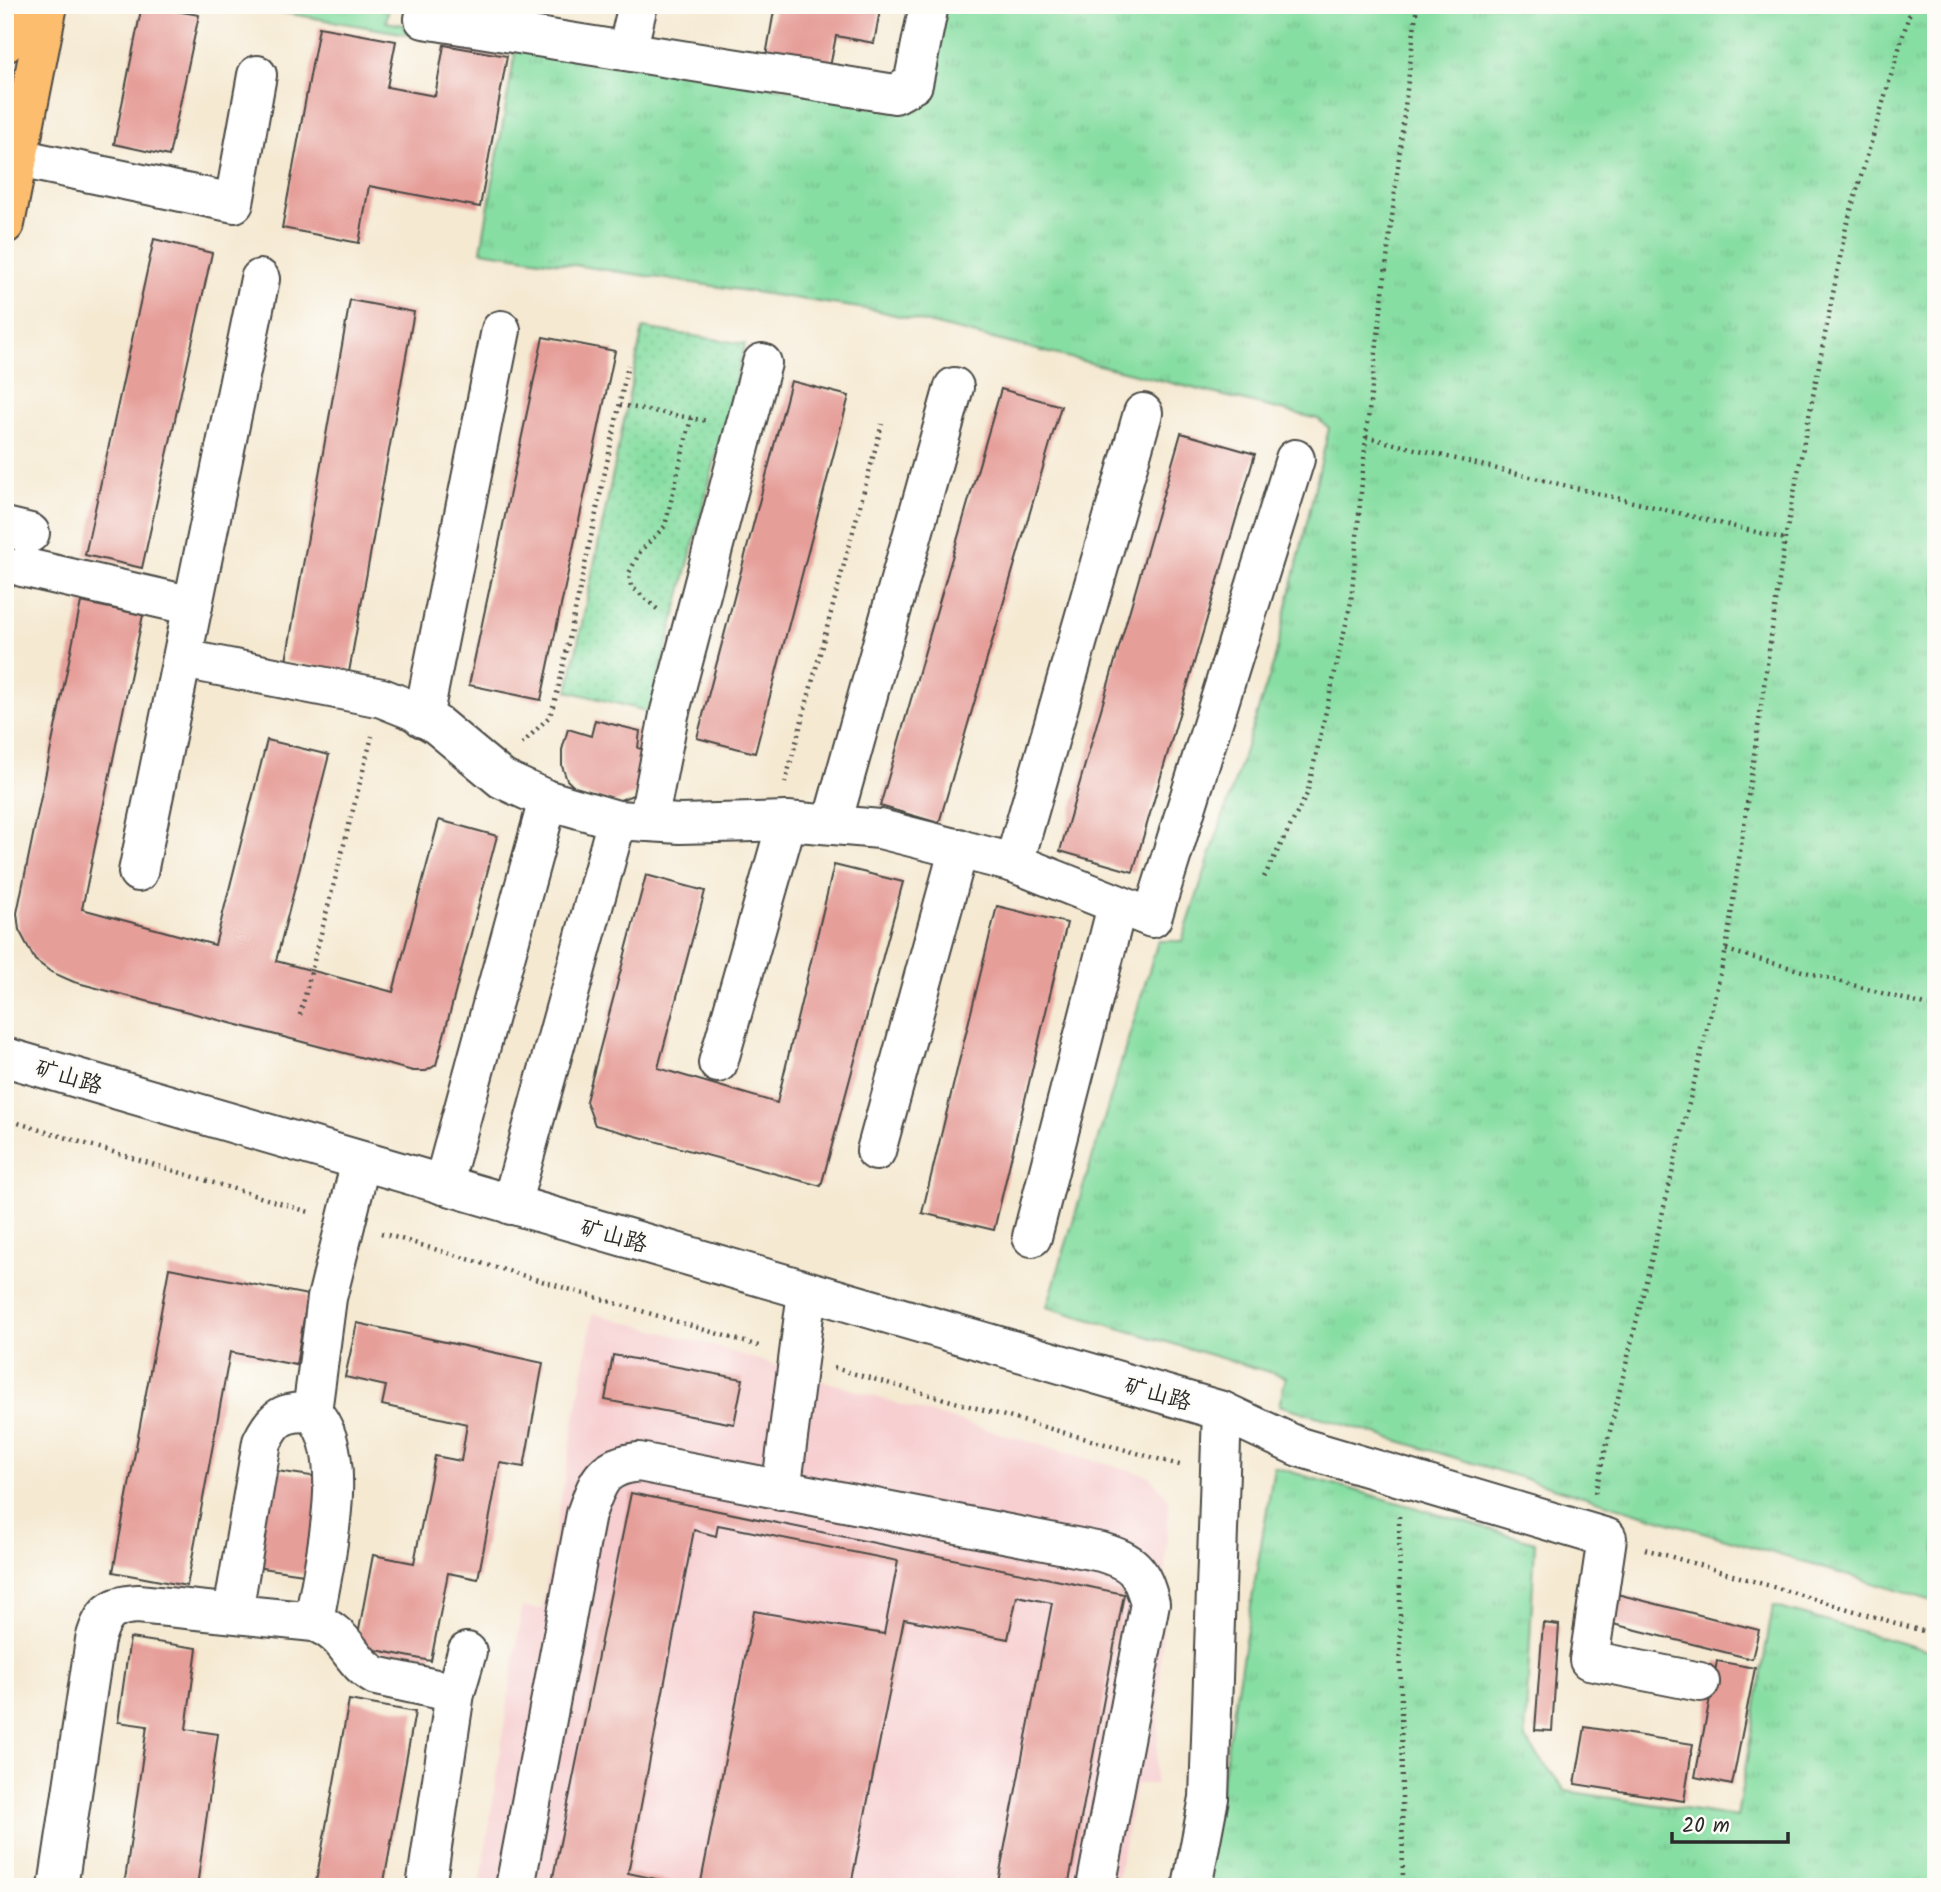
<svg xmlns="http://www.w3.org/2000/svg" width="1941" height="1892" font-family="Kalam,'LXGW WenKai TC',sans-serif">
  <defs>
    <pattern id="grass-tufts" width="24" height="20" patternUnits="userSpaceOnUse" patternTransform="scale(1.75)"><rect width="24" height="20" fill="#87dea3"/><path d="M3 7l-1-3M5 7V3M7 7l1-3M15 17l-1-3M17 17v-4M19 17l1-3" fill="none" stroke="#75bf8c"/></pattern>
    <pattern id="park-dots" width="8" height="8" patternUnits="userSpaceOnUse" patternTransform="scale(1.75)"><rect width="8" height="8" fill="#87dea3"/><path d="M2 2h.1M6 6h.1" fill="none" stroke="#75bf8c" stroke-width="1.8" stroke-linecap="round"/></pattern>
  </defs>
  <rect width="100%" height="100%" fill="#fdfcf7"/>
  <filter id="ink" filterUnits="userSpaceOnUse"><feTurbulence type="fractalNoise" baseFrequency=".0143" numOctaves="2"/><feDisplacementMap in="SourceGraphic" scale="14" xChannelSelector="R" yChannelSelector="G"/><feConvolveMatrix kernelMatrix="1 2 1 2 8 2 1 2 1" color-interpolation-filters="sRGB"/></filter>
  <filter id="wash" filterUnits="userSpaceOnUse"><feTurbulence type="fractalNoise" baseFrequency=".00686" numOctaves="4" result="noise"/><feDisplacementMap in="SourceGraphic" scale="28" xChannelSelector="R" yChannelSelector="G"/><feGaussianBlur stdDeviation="1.57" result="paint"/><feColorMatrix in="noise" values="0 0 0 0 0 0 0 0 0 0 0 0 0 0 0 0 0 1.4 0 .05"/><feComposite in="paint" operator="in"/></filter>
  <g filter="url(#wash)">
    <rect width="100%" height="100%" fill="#f5e9d2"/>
    <path fill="#f7cfd1" d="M593 1313 720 1348 908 1407 1150 1476 1169 1500 1155 1784H1136L1116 1887H480L522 1607 542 1609Z"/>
    <g fill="url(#grass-tufts)" stroke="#598467" stroke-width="2">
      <path d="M240 5H389L386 22 918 111 937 5H1936V1602L1279 1405 1286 1377 1047 1307 1158 941H1182L1274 662 1329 428 1318 419 879 311 481 251 515 53Z"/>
      <path d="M1274 1467 1535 1542 1525 1739 1566 1791 1737 1817 1773 1606 1936 1653V1887H1204Z"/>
    </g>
    <path fill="url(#park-dots)" stroke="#598467" stroke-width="2" d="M643 328 745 344 650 712 568 691Z"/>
    <g id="blocks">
      <g fill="#e69e99">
        <path d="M142 5 199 15 169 156 114 144Z"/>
        <path d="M775 5H881L874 43 836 36 830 67 766 56Z"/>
        <path d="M319 27 396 41 387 87 435 96 444 45 507 56 480 207 369 186 359 243 282 228Z"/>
        <path d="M154 239 212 253 142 568 85 555Z"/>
        <path d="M350 300 414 312 349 672 286 661Z"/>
        <path d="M543 337 615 351 541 700 469 685Z"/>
        <path d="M791 381 849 396 755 753 697 738Z"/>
        <path d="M1001 389 1061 406 939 823 880 806Z"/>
        <path d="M1181 433 1255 454 1133 872 1060 851Z"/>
        <path d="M81 602 143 615 82 909 215 945 267 740 329 755 276 961 393 992 439 820 497 836 436 1065 426 1071H413L74 982 51 972 35 960 19 930 17 913Z"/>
        <path d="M595 720 640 731 638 748 653 752 643 783 633 795 615 802 581 794 567 780 562 766V750L568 729 591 736Z"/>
        <path d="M834 865 903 882 821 1186 595 1125 586 1101 646 875 705 891 658 1068 777 1103Z"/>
        <path d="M997 906 1067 923 994 1230 922 1213Z"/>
        <path d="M169 1268 308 1295 296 1365 230 1352 187 1586 113 1572Z"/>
        <path d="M357 1323 543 1363 524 1467 500 1463 478 1579 448 1573 431 1661 356 1646 373 1555 414 1563 435 1456 461 1461 467 1424 382 1405 386 1386 345 1377Z"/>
        <path d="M613 1355 743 1379 734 1424 605 1400Z"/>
        <path d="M263 1469 325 1478 311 1575 248 1566Z"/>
        <path d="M631 1493 1124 1594 1068 1887H997L1052 1603 1017 1596 1008 1639 904 1619 852 1880 881 1887H700L754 1611 884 1634 898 1561 718 1525 716 1536 694 1530 628 1873 693 1887H551Z"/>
        <path d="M1617 1594 1759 1630 1752 1659 1609 1623Z"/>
        <path d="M1543 1623 1559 1625 1552 1731 1535 1730Z"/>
        <path d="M130 1638 197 1648 186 1729 218 1734 197 1887H124L147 1726 118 1722Z"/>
        <path d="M1717 1661 1755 1668 1732 1785 1695 1777Z"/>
        <path d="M349 1700 415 1712 383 1887H315Z"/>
        <path d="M1585 1727 1693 1744 1684 1801 1575 1784Z"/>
      </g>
    </g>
  </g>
  <g filter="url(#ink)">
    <use href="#blocks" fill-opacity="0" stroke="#494844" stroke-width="2"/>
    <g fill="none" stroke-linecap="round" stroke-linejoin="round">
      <defs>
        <g id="minor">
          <path d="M427 5 424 19 895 94 913 84 929 5"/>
          <path d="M627 51 638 5"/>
          <path d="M18 158 234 203 257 75"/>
          <path d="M5 527 30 533"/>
          <path d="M22 567 193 606"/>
          <path d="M183 659 382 698 412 710 437 725 502 779 548 800 617 820 680 824 787 821 880 829 1014 863 1152 918 1295 459"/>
          <path d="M423 718 501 330"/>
          <path d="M648 822 669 715 762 363"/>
          <path d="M832 823 954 387"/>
          <path d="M1014 863 1143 413"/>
          <path d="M138 872 260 279"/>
          <path d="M5 1057 1222 1411 1299 1447 1607 1538 1589 1660 1700 1682"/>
          <path d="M718 1063 787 821"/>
          <path d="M876 1151 959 848"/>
          <path d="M443 1185 548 800"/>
          <path d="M511 1205 617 820"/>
          <path d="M1032 1237 1117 906"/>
          <path d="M312 1412C354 1454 322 1568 314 1622"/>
          <path d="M781 1491 807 1292"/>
          <path d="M233 1612 262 1442C275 1415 284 1412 312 1412L327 1298 361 1161"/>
          <path d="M58 1887 95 1640C102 1614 111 1605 138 1604L314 1622C349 1635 348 1660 376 1676L455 1693"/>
          <path d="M426 1887 455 1693 467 1652"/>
          <path d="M515 1887 586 1514C598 1482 601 1466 639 1462L1101 1552C1134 1562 1141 1570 1150 1603L1096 1887"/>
          <path d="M1192 1887 1209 1798 1222 1411"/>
        </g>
        <g id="major">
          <path d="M5 43 13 5"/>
          <path d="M5 224 48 5"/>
        </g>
      </defs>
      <use href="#minor" stroke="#494844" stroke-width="42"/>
      <use href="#major" stroke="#494844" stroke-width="42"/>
      <g stroke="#494844" stroke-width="4.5" stroke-dasharray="2 5" stroke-linecap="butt">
        <path d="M620 405 707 421"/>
        <path d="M1366 437 1785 539"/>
        <path d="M657 609 631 586 629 573 640 552 665 526 691 418"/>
        <path d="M522 744 550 716 558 690 628 365"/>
        <path d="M785 783 882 424"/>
        <path d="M1264 877 1307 794 1351 602 1366 437 1417 5"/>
        <path d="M1726 950 1936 1008"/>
        <path d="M300 1015 372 736"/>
        <path d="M5 1119 309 1212"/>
        <path d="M381 1233 762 1347"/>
        <path d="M834 1368 1183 1466"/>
        <path d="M1595 1493 1726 950 1785 539 1846 227 1912 5"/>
        <path d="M1399 1516 1403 1887"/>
        <path d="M1645 1549 1936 1635"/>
      </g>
      <use href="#minor" stroke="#fff" stroke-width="38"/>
      <use href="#major" stroke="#fcbd6e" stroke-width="38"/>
    </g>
  </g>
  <g text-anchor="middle" stroke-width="5" stroke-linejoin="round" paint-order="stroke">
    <g font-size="23" fill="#2b2b2b" stroke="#fdfcf7">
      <text transform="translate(69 1076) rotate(17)" y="8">矿山路</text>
      <text transform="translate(614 1235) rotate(16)" y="8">矿山路</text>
      <text transform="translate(1158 1393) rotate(16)" y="8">矿山路</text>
    </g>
  </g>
  <rect width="1941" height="1892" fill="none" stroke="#fdfcf7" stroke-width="28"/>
  <path d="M1672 1832v10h116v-10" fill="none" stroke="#2b2b2b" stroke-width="3.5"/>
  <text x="1682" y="1832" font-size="21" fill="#2b2b2b" stroke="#fdfcf7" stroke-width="5" paint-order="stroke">20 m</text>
</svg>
